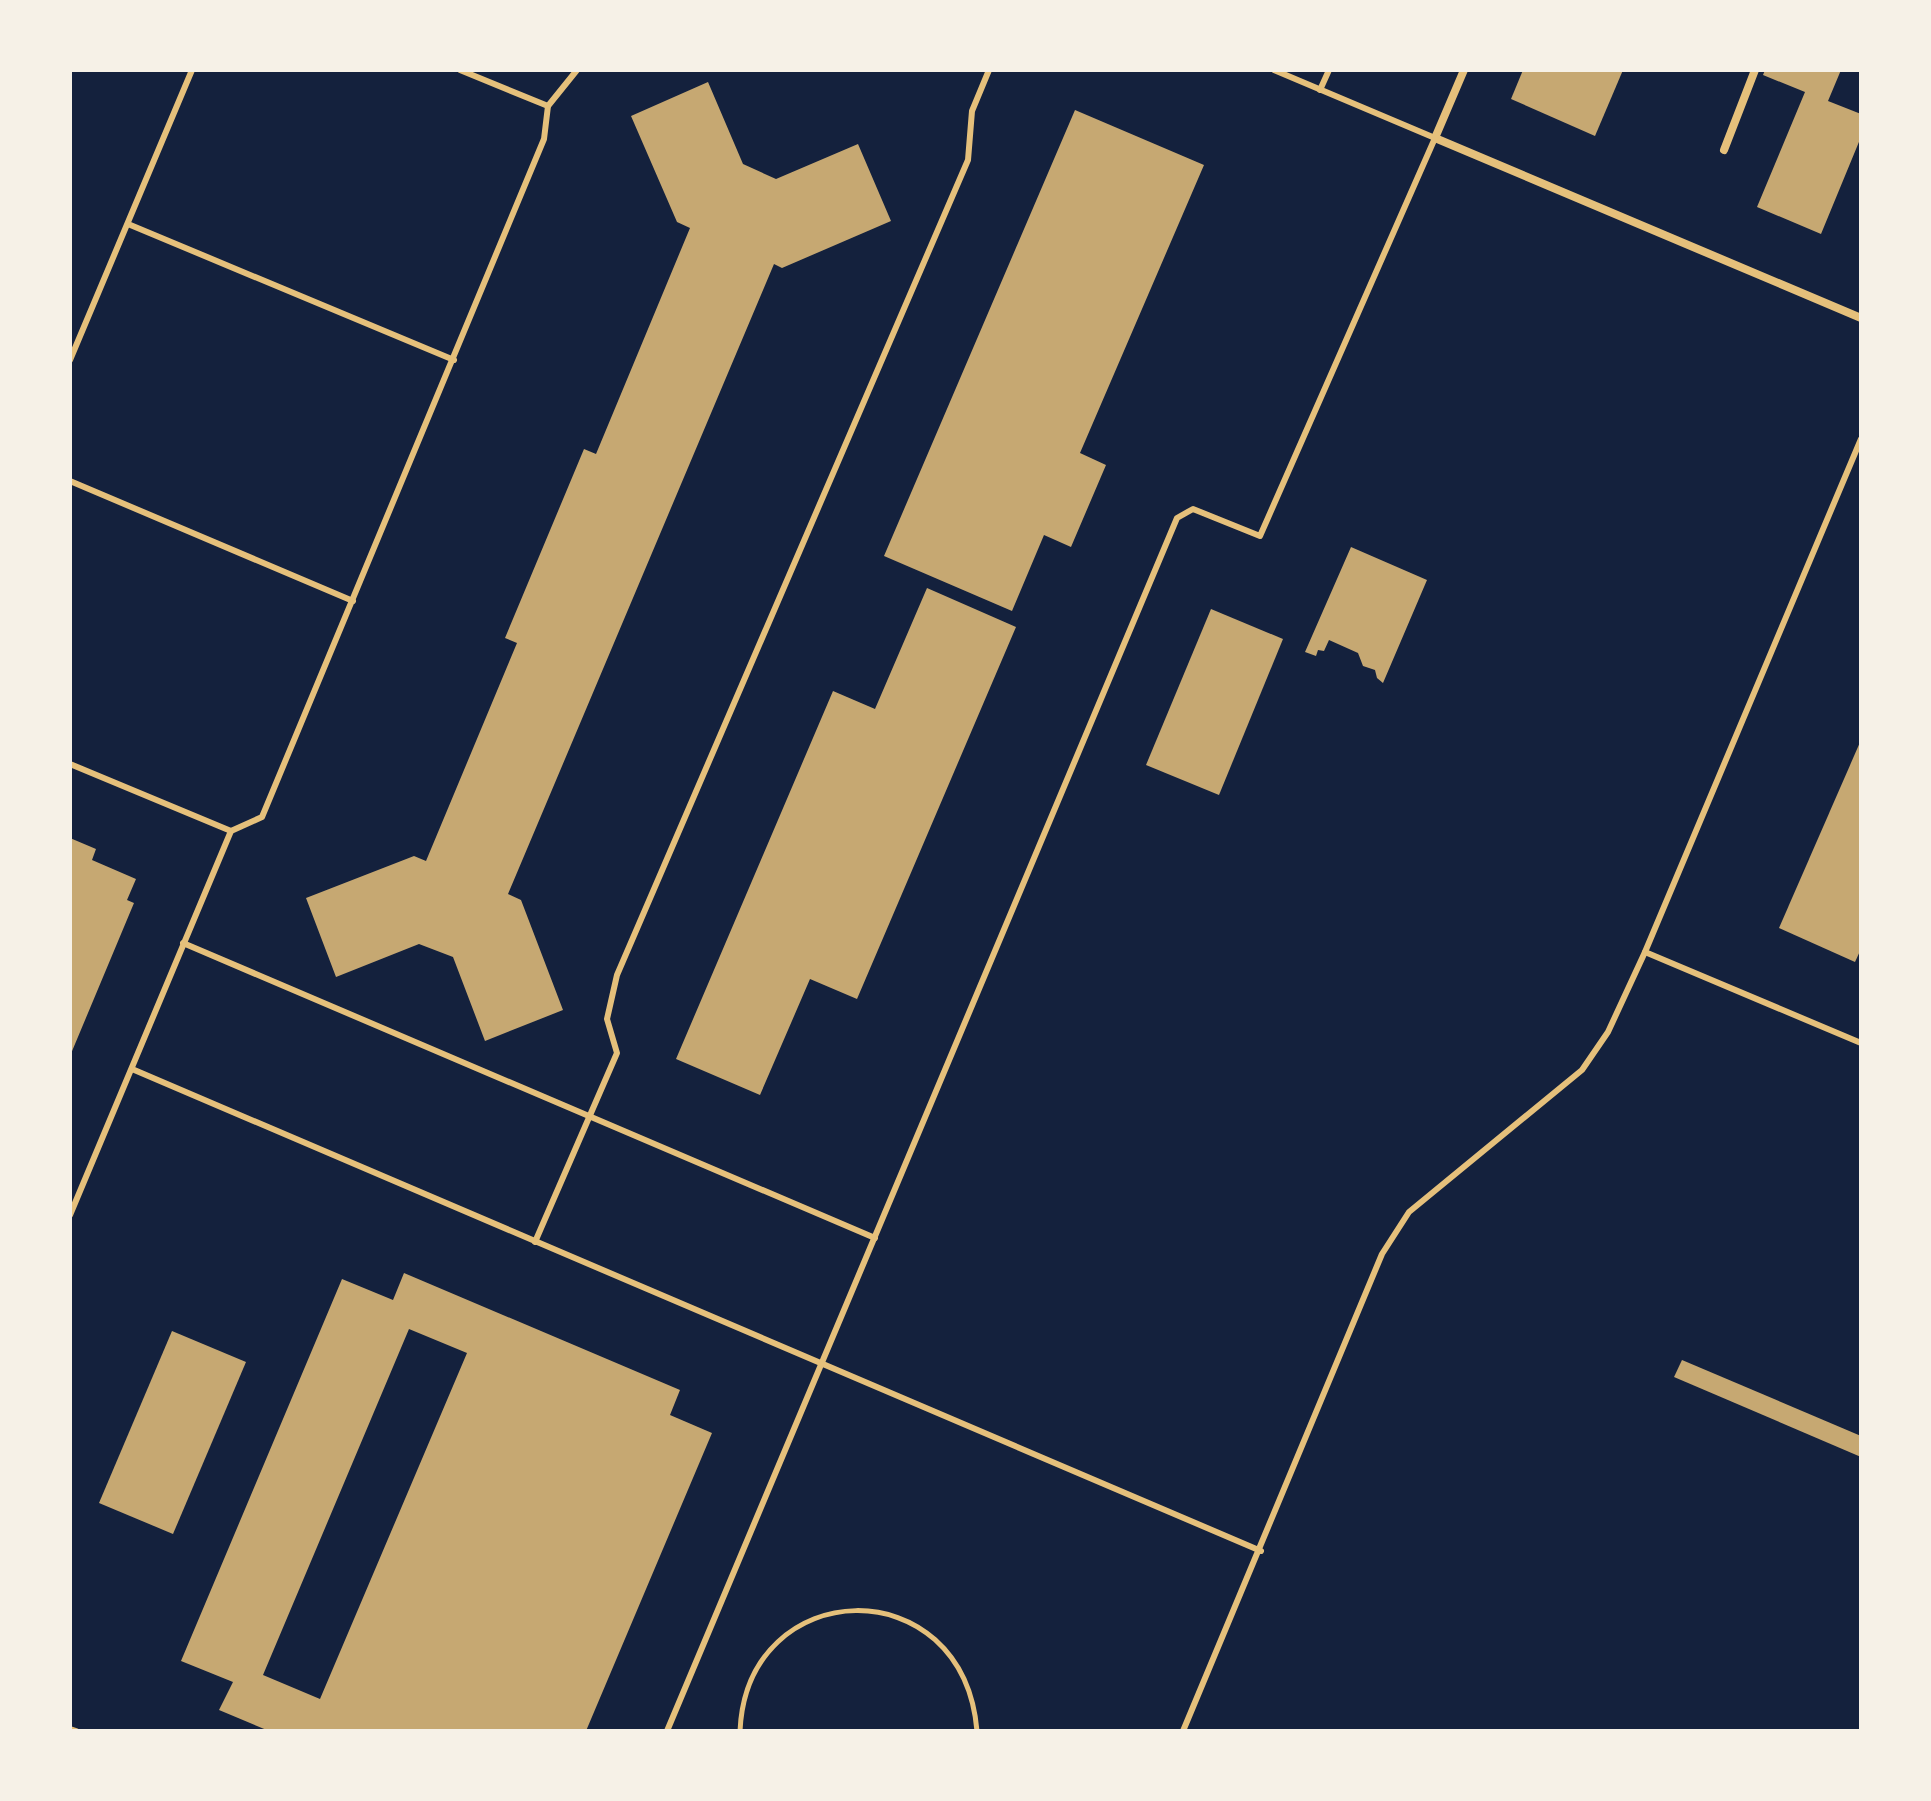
<svg xmlns="http://www.w3.org/2000/svg" width="1931" height="1801" font-family="Barlow,sans-serif">
  <rect width="100%" height="100%" fill="#14213d"/>
  <g fill="#c6a872" fill-rule="evenodd">
    <path d="M1523 70H1623L1595 136 1511 99Z"/>
    <path d="M1765 70H1841L1828 101 1861 114V137L1821 234 1757 207 1805 92 1763 75Z"/>
    <path d="M708 82 743 164 776 179 858 144 891 221 782 268 774 264 508 894 521 900 563 1010 485 1041 453 957 419 944 336 977 306 898 414 856 426 861 517 643 505 638 584 449 596 454 690 228 677 222 631 116Z"/>
    <path d="M1075 110 1204 165 1080 453 1106 465 1071 547 1044 535 1012 611 884 556Z"/>
    <path d="M1351 547 1427 580 1383 683 1377 678 1375 670 1363 666 1358 653 1329 640 1324 651 1318 650 1316 656 1305 652Z"/>
    <path d="M927 588 1016 627 857 999 810 979 760 1095 676 1059 833 691 875 709Z"/>
    <path d="M1211 609 1283 639 1219 795 1146 765Z"/>
    <path d="M1861 740V949L1855 962 1779 928Z"/>
    <path d="M70 838 96 849 92 860 136 879 127 900 134 903 70 1056Z"/>
    <path d="M404 1273 680 1390 670 1415 712 1433 586 1731H269L219 1710 233 1682 181 1661 342 1279 393 1300ZM409 1329 467 1353 320 1699 263 1675Z"/>
    <path d="M172 1331 246 1362 173 1534 99 1503Z"/>
    <path d="M1682 1360 1861 1436V1457L1674 1377Z"/>
  </g>
  <g fill="none" stroke-linecap="round" stroke-linejoin="round">
    <path stroke="#e5c07b" stroke-width="5" d="M740 1731C747 1574 963 1567 977 1731"/>
    <g stroke="#e5c07b" stroke-width="6">
      <path d="M460 70 548 106"/>
      <path d="M1320 90 1329 70"/>
      <path d="M128 224 454 360"/>
      <path d="M70 360 192 70"/>
      <path d="M70 481 353 601"/>
      <path d="M70 764 231 831"/>
      <path d="M183 943 875 1238"/>
      <path d="M1645 952 1861 1043"/>
      <path d="M132 1069 1261 1551"/>
      <path d="M70 1215 231 831 262 817 544 139 548 106 577 70"/>
      <path d="M535 1242 617 1053 607 1019 617 975 968 160 972 111 989 70"/>
      <path d="M70 1729 76 1731"/>
      <path d="M667 1731 1177 518 1193 509 1260 536 1435 138 1274 70"/>
      <path d="M1183 1731 1382 1254 1409 1212 1582 1070 1608 1032 1645 952 1861 439"/>
    </g>
    <g stroke="#e5c07b" stroke-width="8">
      <path d="M1464 70 1435 138 1861 318"/>
      <path d="M1724 150 1755 70"/>
    </g>
  </g>
  <rect width="1931" height="1801" fill="none" stroke="#f6f1e7" stroke-width="144"/>
</svg>
